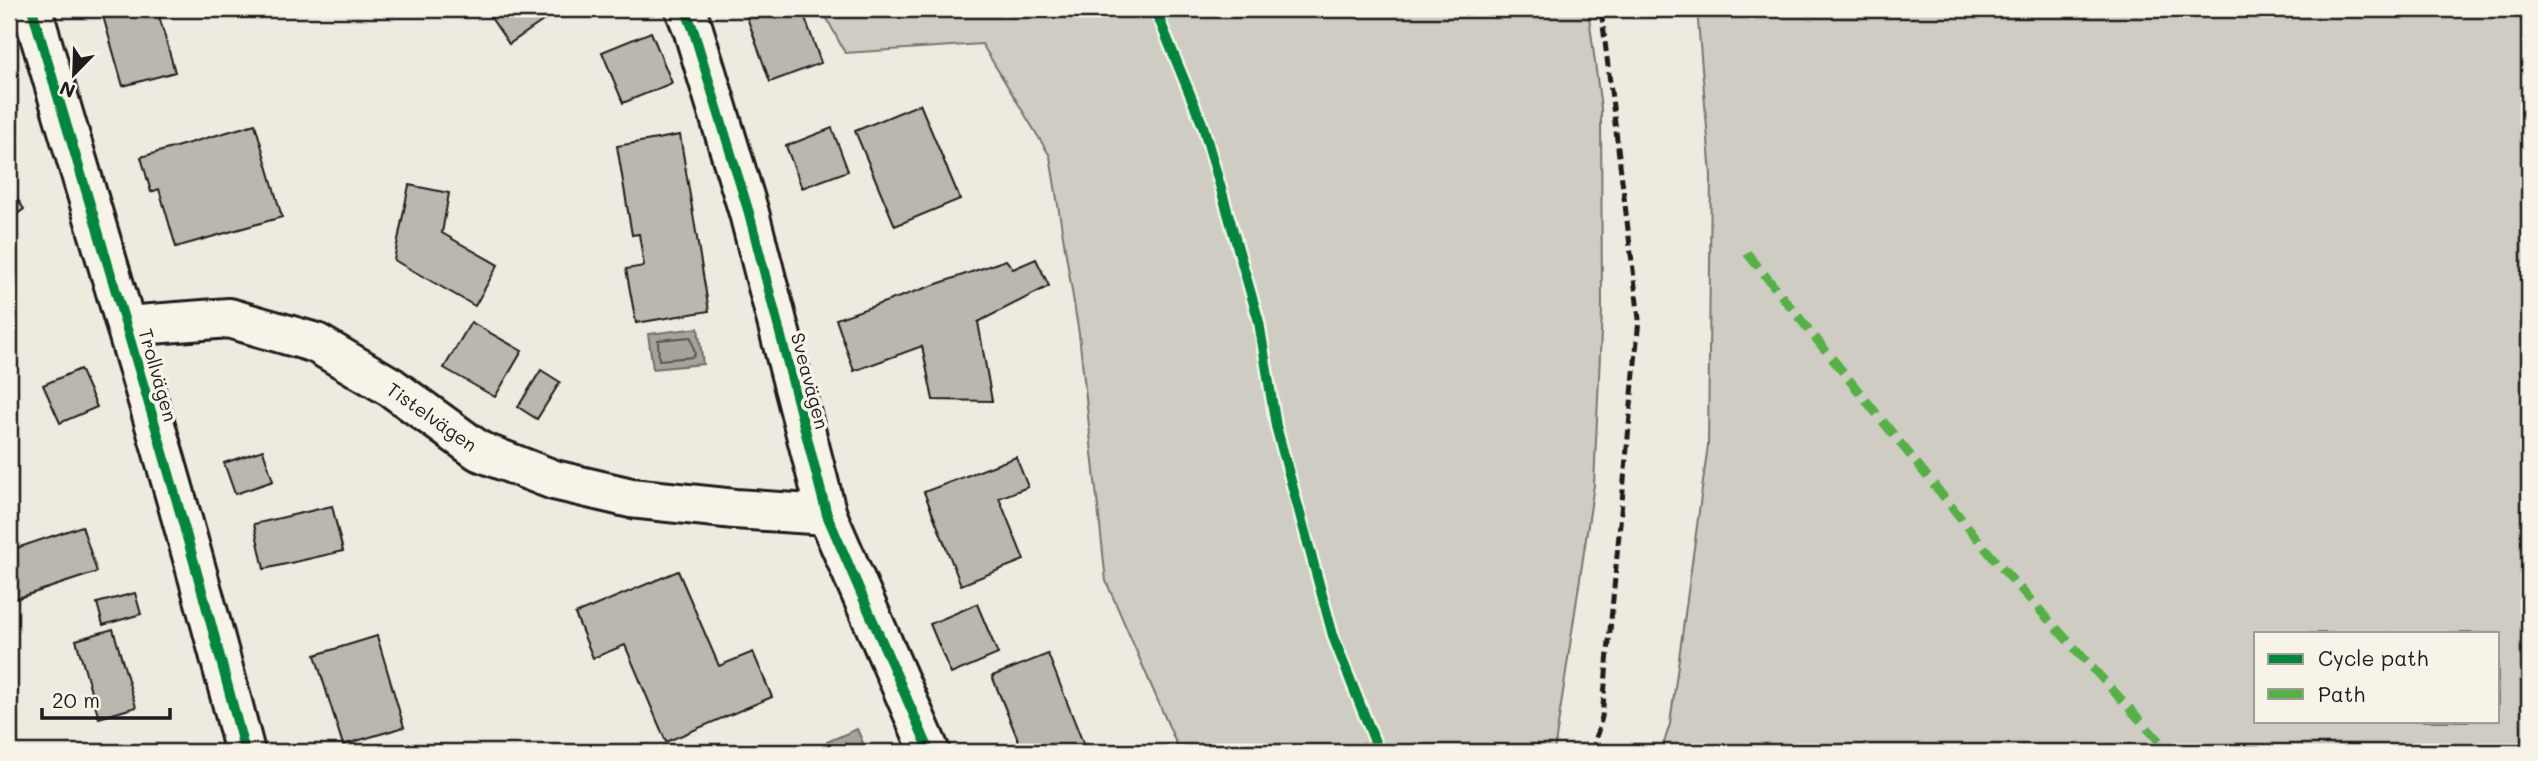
<svg xmlns="http://www.w3.org/2000/svg" width="2538" height="761" font-family="Mali,sans-serif">
  <rect width="100%" height="100%" fill="#eeeae0"/>
  <filter id="ink" filterUnits="userSpaceOnUse"><feTurbulence type="fractalNoise" baseFrequency=".0143" numOctaves="2"/><feDisplacementMap in="SourceGraphic" scale="14" xChannelSelector="R" yChannelSelector="G"/><feConvolveMatrix kernelMatrix="1 2 1 2 8 2 1 2 1" color-interpolation-filters="sRGB"/></filter>
  <g filter="url(#ink)">
    <g fill="#cfccc3" stroke="#767470" stroke-width="2" fill-rule="evenodd">
      <path d="M822 9H1588L1601 108 1602 311 1594 485 1554 752H1180L1106 581 1079 334 1050 156 982 44 845 53Z"/>
      <path d="M1697 9H2529V752H1661L1670 724 1708 445 1711 175ZM2256 633H2498V721H2256Z"/>
    </g>
    <g fill="#a6a39d" stroke="#6f6d69" stroke-width="2">
      <path d="M698 328 703 364 653 369 648 334Z"/>
      <path d="M857 729 867 752H832L827 742Z"/>
    </g>
    <g fill="none" stroke-linecap="round" stroke-linejoin="round">
      <path stroke="#535250" stroke-width="2" d="M691 337 695 354 693 357 659 360 658 340Z"/>
    </g>
    <g fill="#bab7af" stroke="#1c1c1c" stroke-width="2">
      <path d="M101 9H157L175 72 123 86Z"/>
      <path d="M485 9H559V10L509 44Z"/>
      <path d="M744 9H802L821 63 770 82Z"/>
      <path d="M651 32 672 83 623 103 602 52Z"/>
      <path d="M920 104 960 199 895 226 855 131Z"/>
      <path d="M255 124 282 217 176 247 159 189 151 192 141 157Z"/>
      <path d="M832 128 848 171 802 188 786 146Z"/>
      <path d="M680 135 709 311 636 323 626 269 644 266 639 234 632 235 617 146Z"/>
      <path d="M409 185 449 193 442 233 498 265 475 306 394 260Z"/>
      <path d="M9 187 24 209 9 220Z"/>
      <path d="M1036 259 1049 286 978 322 992 401 933 400 922 346 854 371 836 319 1006 260 1013 269Z"/>
      <path d="M471 322 522 351 495 397 444 368Z"/>
      <path d="M80 369 97 407 60 423 43 385Z"/>
      <path d="M541 370 560 382 537 419 518 407Z"/>
      <path d="M263 450 273 481 235 494 224 463Z"/>
      <path d="M1016 457 1028 487 999 498 1024 560 961 585 924 492Z"/>
      <path d="M332 506 343 551 264 569 254 524Z"/>
      <path d="M82 526 97 572 9 601V544L11 550Z"/>
      <path d="M678 571 719 666 753 652 772 697 666 742 625 645 593 658 575 614Z"/>
      <path d="M135 593 141 614 103 625 97 603Z"/>
      <path d="M977 604 998 654 951 674 930 624Z"/>
      <path d="M113 629 136 707 99 718 76 640Z"/>
      <path d="M377 636 404 727 343 745 315 655Z"/>
      <path d="M1048 654 1085 748 1075 752H1023L992 676Z"/>
    </g>
    <g fill="none" stroke-linecap="round" stroke-linejoin="round">
      <defs>
        <g id="street">
          <path d="M32 9C105 256 181 503 245 752"/>
          <path d="M685 9 693 29 749 213 827 515 930 752"/>
          <path d="M126 326 229 318 316 343 391 387 479 451 554 480 631 498 735 509 827 515"/>
        </g>
      </defs>
      <use href="#street" stroke="#1c1c1c" stroke-width="44"/>
      <use href="#street" stroke="#f7f3e8" stroke-width="38"/>
      <path stroke="#1c1c1c" stroke-width="5" stroke-dasharray="10 5" stroke-linecap="butt" d="M1592 752 1602 717 1639 319 1601 9"/>
      <path stroke="#55b145" stroke-width="9" stroke-dasharray="18 9" stroke-linecap="butt" d="M1747 253 1997 563 2169 752"/>
      <defs>
        <g id="cycleway">
          <path d="M32 9C105 256 181 503 245 752"/>
          <path d="M685 9 693 29 749 213 827 515 930 752"/>
          <path d="M1155 9 1203 126 1259 322 1276 426 1334 639 1379 752"/>
        </g>
      </defs>
      <use href="#cycleway" stroke="#f7f3e8" stroke-width="15"/>
      <use href="#cycleway" stroke="#00873e" stroke-width="10"/>
    </g>
  </g>
  <g text-anchor="middle" stroke-width="7" stroke-linejoin="round" paint-order="stroke">
    <g font-size="19" fill="#1c1c1c" stroke="#f7f3e8">
      <text transform="translate(158 375) rotate(74)" y="7">Trollvägen</text>
      <text transform="translate(810 381) rotate(75)" y="7">Sveavägen</text>
      <text transform="translate(432 417) rotate(35)" y="7">Tistelvägen</text>
    </g>
  </g>
  <rect width="2538" height="761" fill="none" stroke="#f7f3e8" stroke-width="35"/>
  <rect x="18" y="18" width="2503" height="726" fill="none" stroke="#1c1c1c" stroke-width="2.5" filter="url(#ink)"/>
  <rect x="2254" y="632" width="245" height="91" fill="#f7f3e8" stroke="#9f9d96" stroke-width="2"/>
  <rect x="2268" y="654" width="35" height="10" fill="#00873e" stroke="#9f9d96" stroke-width="2"/>
  <text x="2318" y="666" font-size="21" fill="#1c1c1c">Cycle path</text>
  <rect x="2268" y="689" width="35" height="10" fill="#55b145" stroke="#9f9d96" stroke-width="2"/>
  <text x="2318" y="702" font-size="21" fill="#1c1c1c">Path</text>
  <g transform="translate(74 74) rotate(203)" stroke="#f7f3e8" stroke-width="5" paint-order="stroke">
  <path d="M0-5L12 26L0 18L-12 26Z" fill="#1c1c1c"/>
  <text y="-10" font-size="19" font-weight="bold" text-anchor="middle" fill="#1c1c1c">N</text>
  </g>
  <path d="M42 708v10h128v-10" fill="none" stroke="#1c1c1c" stroke-width="3.5"/>
  <text x="52" y="708" font-size="21" fill="#1c1c1c" stroke="#f7f3e8" stroke-width="5" paint-order="stroke">20 m</text>
</svg>
